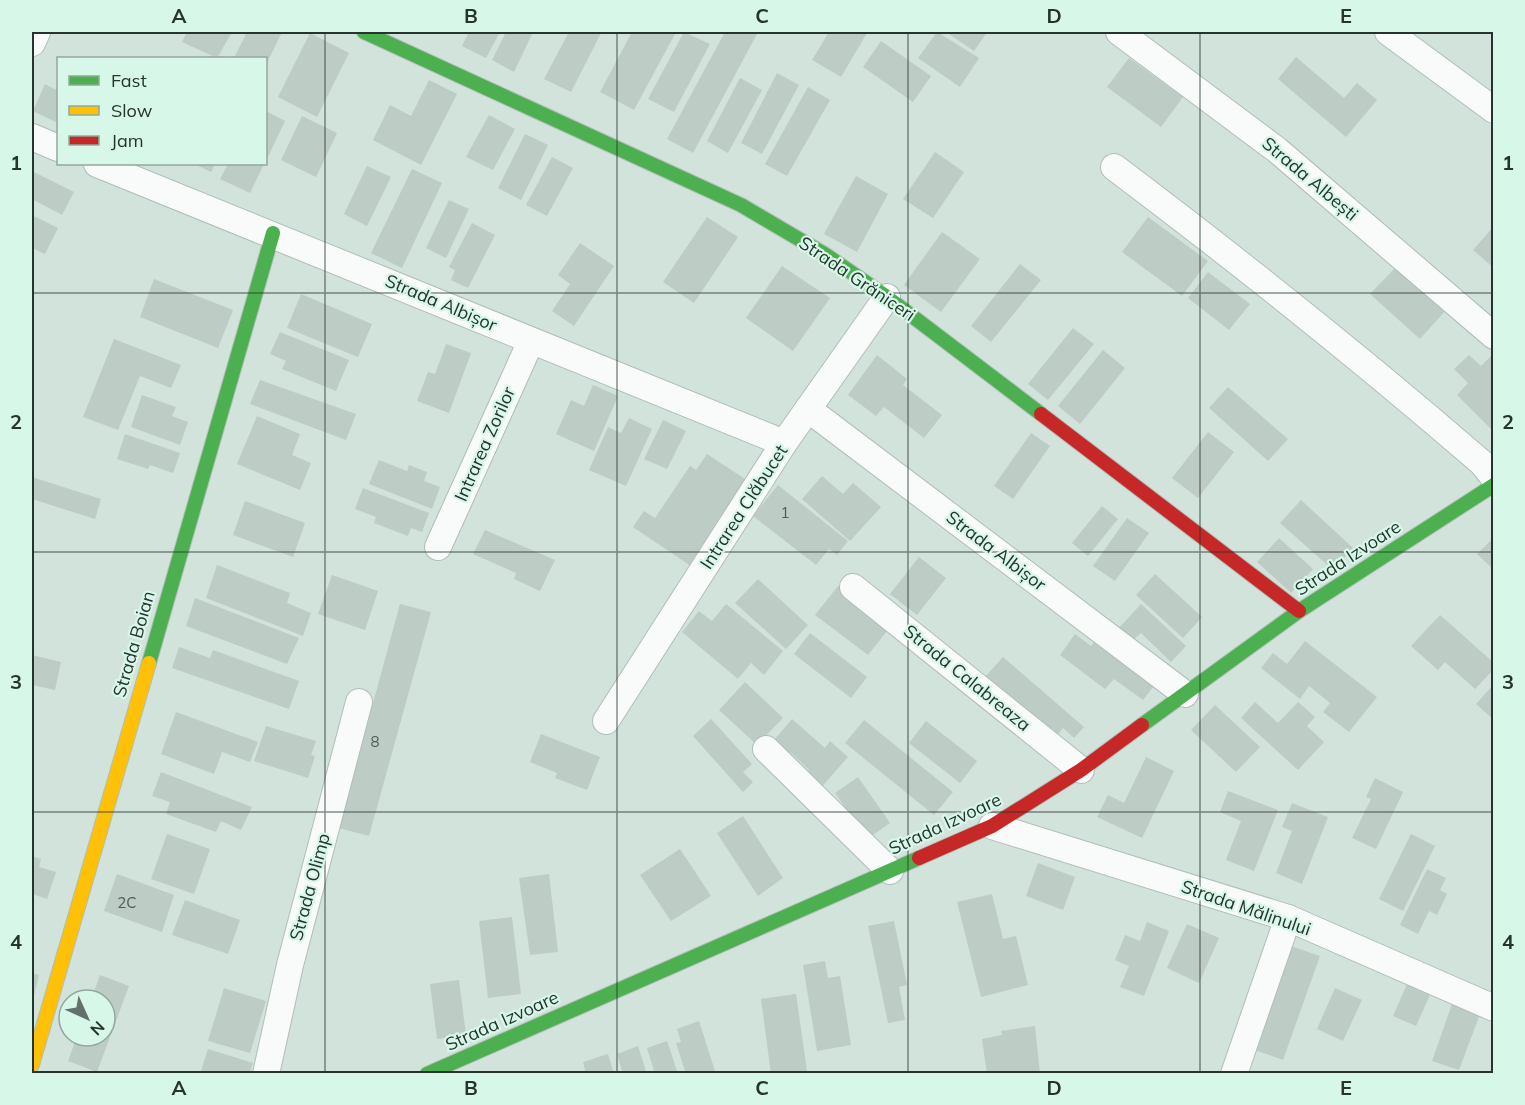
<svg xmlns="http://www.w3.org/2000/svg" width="1525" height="1105" font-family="Mulish,sans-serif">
  <rect width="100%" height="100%" fill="#d1e3db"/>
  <g fill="#beccc6">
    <path d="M187 32H232L217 58 182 42Z"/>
    <path d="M247 32H282L266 65V58H234Z"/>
    <path d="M469 32H500L486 58 462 46Z"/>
    <path d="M506 32H533L514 72 492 60Z"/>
    <path d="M569 32 601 33 571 92 544 79Z"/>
    <path d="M632 32H676L634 110 600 92Z"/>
    <path d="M684 32 710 44 674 112 648 99Z"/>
    <path d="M725 32H752L757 34 693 153 667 139Z"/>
    <path d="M829 32 867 33 841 77 812 60Z"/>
    <path d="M937 32 979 58 960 87 918 58Z"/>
    <path d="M946 32H987L974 51Z"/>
    <path d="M310 33 349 53 317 117 278 97Z"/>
    <path d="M881 41 931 76 913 102 863 67Z"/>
    <path d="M1296 57 1344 98 1357 83 1377 100 1346 137 1278 79Z"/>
    <path d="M1129 58 1183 97 1161 127 1107 87Z"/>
    <path d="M777 73 799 85 762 154 741 143Z"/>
    <path d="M740 78 762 90 728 153 707 141Z"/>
    <path d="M429 80 457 94 421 165 373 140 390 105 411 116Z"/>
    <path d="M45 84 58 91V123L33 111Z"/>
    <path d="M808 87 830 100 787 176 765 164Z"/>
    <path d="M266 111 285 121 266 161Z"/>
    <path d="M489 115 515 129 493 170 466 157Z"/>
    <path d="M302 116 337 133 316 177 281 160Z"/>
    <path d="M525 134 548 145 521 200 498 188Z"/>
    <path d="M935 152 964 172 933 218 903 199Z"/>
    <path d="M552 157 573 168 547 216 526 205Z"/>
    <path d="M194 164H215L211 172Z"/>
    <path d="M228 164H264L250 193 220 179Z"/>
    <path d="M367 166 391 177 367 226 344 214Z"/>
    <path d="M412 169 442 183 402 268 371 253Z"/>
    <path d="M32 171 74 192 62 215 32 199Z"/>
    <path d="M856 176 888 194 857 252 824 234Z"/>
    <path d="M449 200 469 209 446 258 426 248Z"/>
    <path d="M32 215 58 228 45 254 32 248Z"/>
    <path d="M707 217 738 237 694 303 663 282Z"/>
    <path d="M1148 217 1208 261 1182 296 1122 252Z"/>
    <path d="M472 223 495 235 468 288 451 280 455 270 449 267Z"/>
    <path d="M1494 226V268L1473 250Z"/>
    <path d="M942 232 980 259 941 312 904 285Z"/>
    <path d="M580 243 614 266 574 326 552 311 570 284 558 275Z"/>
    <path d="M1020 264 1041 280 991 342 971 326Z"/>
    <path d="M782 266 830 298 793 351 746 318Z"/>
    <path d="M1397 266 1446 310 1420 339 1370 294Z"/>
    <path d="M1208 272 1250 304 1229 330 1188 298Z"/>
    <path d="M154 279 233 310 218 348 140 317Z"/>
    <path d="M301 294 372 324 358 357 287 328Z"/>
    <path d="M1073 328 1094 344 1048 400 1028 384Z"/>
    <path d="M280 332 349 360 336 391 282 369 286 361 270 354Z"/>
    <path d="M114 339 181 365 171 388 140 376 118 430 83 417Z"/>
    <path d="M446 344 471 353 449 413 417 401 428 372 435 374Z"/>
    <path d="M1103 350 1125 368 1080 424 1058 406Z"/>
    <path d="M1494 353V432L1457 395 1468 383 1454 369 1469 355 1481 366Z"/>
    <path d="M877 355 907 379 903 385 942 415 924 438 884 407 876 416 848 395Z"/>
    <path d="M260 380 356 414 346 440 250 404Z"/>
    <path d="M593 385 618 396 594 451 556 434 571 400 584 406Z"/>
    <path d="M1228 387 1288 439 1268 461 1209 408Z"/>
    <path d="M142 395 176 407 172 416 188 422 180 445 131 427Z"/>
    <path d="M257 416 300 434 292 455 311 463 300 490 237 464Z"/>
    <path d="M629 418 652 429 626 486 589 470 608 427 621 433Z"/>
    <path d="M663 420 686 431 667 469 644 459Z"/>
    <path d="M1208 432 1234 452 1198 498 1172 478Z"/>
    <path d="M1031 433 1050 446 1013 499 994 486Z"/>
    <path d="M125 434 180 453 173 473 150 465 148 469 117 459Z"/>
    <path d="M707 454 748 481 691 566 633 527 644 511 655 518 690 466 696 470Z"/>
    <path d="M379 460 407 471 409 465 427 472 424 481 440 487 432 509 369 484Z"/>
    <path d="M822 476 843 494 853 483 881 507 850 541 802 499Z"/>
    <path d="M32 477 101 499 95 519 32 499Z"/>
    <path d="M778 485 848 541 837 555 829 549 816 565 753 516Z"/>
    <path d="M363 488 429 513 422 532 411 528 408 536 374 523 376 517 355 509Z"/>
    <path d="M1301 500 1353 548 1333 570 1280 523Z"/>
    <path d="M245 501 305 523 293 557 233 535Z"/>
    <path d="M1102 506 1118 519 1088 556 1072 543Z"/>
    <path d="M1127 518 1149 533 1115 581 1093 566Z"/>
    <path d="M485 530 555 560 540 591 514 579 516 573 473 554Z"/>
    <path d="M1279 538 1313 569 1291 593 1257 562Z"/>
    <path d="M1490 541 1494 545V570L1477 554Z"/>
    <path d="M919 557 946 578 917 615 890 594Z"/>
    <path d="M217 565 290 593 287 603 311 613 303 636 206 598Z"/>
    <path d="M1155 574 1202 617 1183 638 1136 595Z"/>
    <path d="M332 575 378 591 365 630 318 614Z"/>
    <path d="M758 579 808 625 786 649 735 603Z"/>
    <path d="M838 586 891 626 868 655 815 615Z"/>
    <path d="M195 598 299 638 287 664 186 626Z"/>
    <path d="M400 604 431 612 369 836 339 828Z"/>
    <path d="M726 604 783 651 764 675 751 663 738 679 682 632 699 611 712 621Z"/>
    <path d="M1141 604 1186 646 1171 662 1141 633 1133 640 1119 628Z"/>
    <path d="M1440 615 1494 663V669L1475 689 1445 662 1438 670 1411 646Z"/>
    <path d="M810 633 867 677 851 698 794 654Z"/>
    <path d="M1075 634 1091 646 1098 638 1157 682 1143 700 1114 679 1105 689 1060 655Z"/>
    <path d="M1305 641 1377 697 1349 732 1323 712 1330 703 1309 686 1300 699 1261 668 1273 653 1287 664Z"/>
    <path d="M179 647 210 658 213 650 299 681 289 709 172 668Z"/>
    <path d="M32 655 61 662 55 690 32 685Z"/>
    <path d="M1003 657 1084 727 1074 738 1063 728 1055 738 984 678Z"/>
    <path d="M745 682 783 718 757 745 719 710Z"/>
    <path d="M1494 684V720L1476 704Z"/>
    <path d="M1255 702 1278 723 1298 702 1315 717 1307 726 1324 742 1298 770 1241 718Z"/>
    <path d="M1215 705 1260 747 1236 772 1191 730Z"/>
    <path d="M176 712 258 742 250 762 222 752 214 774 161 754Z"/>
    <path d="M711 719 752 764 743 772 753 782 743 792 693 736Z"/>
    <path d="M792 719 825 748 830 741 848 757 819 790 803 776 809 770 790 752 785 758 770 745Z"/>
    <path d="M864 720 953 792 934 815 845 743Z"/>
    <path d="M926 721 977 761 960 783 909 743Z"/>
    <path d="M266 726 316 741 311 755 315 756 308 778 254 761Z"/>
    <path d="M541 734 600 757 587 790 555 778 557 773 530 762Z"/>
    <path d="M1146 757 1174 771 1142 838 1097 817 1108 795 1124 803Z"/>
    <path d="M161 772 252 807 241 830 221 821 216 832 166 814 170 802 152 796Z"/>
    <path d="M858 777 890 823 867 839 835 793Z"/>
    <path d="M1375 778 1403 792 1376 849 1352 838 1371 799 1366 797Z"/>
    <path d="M1228 791 1278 810 1254 871 1226 860 1241 821 1220 812Z"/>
    <path d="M1292 803 1328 817 1302 884 1276 873 1292 831 1282 827Z"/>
    <path d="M743 816 783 878 758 896 717 833Z"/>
    <path d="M167 834 210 849 194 894 151 879Z"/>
    <path d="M1411 834 1435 846 1403 911 1379 899Z"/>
    <path d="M680 849 711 896 671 921 640 875Z"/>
    <path d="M32 856 41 859 39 867 56 872 47 899 32 894Z"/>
    <path d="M1038 863 1075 877 1063 910 1026 896Z"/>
    <path d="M1427 869 1446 878 1440 890 1447 894 1437 915 1429 911 1418 934 1400 925Z"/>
    <path d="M117 874 174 895 162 932 104 911Z"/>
    <path d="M549 874 558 952 530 955 519 878Z"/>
    <path d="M992 894 1003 939 1016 936 1028 985 981 997 957 902Z"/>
    <path d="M185 900 240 920 228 954 172 935Z"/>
    <path d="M512 917 521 994 488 998 479 921Z"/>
    <path d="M894 921 907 985 899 987 905 1020 888 1023 868 926Z"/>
    <path d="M1147 922 1169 931 1144 996 1120 987 1129 966 1115 960 1125 935 1140 941Z"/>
    <path d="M1187 924 1219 938 1199 983 1167 968Z"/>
    <path d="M1282 943 1320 956 1283 1060 1255 1050 1279 983 1269 979Z"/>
    <path d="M825 961 828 978 840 976 851 1045 817 1051 803 965Z"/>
    <path d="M32 973 39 975 32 1004Z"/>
    <path d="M100 975 129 986 97 1072 68 1061 77 1036H105V1000H91Z"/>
    <path d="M459 980 466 1035 437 1039 430 984Z"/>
    <path d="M1407 984 1430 995 1416 1026 1393 1016Z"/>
    <path d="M224 988 266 1001 250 1053 208 1041Z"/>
    <path d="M1335 988 1362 1000 1343 1041 1317 1029Z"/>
    <path d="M796 994 807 1071 771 1074 761 999Z"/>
    <path d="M1452 1004 1480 1014 1459 1070 1432 1061Z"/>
    <path d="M699 1021 716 1074H686L676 1043 681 1042 677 1029Z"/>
    <path d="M1035 1026 1040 1074H987L982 1039 1002 1035 1001 1031Z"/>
    <path d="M667 1041 678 1074H655L647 1048Z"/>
    <path d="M638 1046 647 1074H623L617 1054Z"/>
    <path d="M208 1049 253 1063 249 1074H200Z"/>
    <path d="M608 1054 614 1074H586L583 1062Z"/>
  </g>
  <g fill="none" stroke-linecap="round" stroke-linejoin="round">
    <defs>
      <g id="street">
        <path d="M1119 32 1277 150 1494 336"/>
        <path d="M1388 32 1494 110"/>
        <path d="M32 43 37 32"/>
        <path d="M32 137 58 148"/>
        <path d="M97 164 784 443"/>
        <path d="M1114 167C1240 262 1363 360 1482 463L1494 478"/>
        <path d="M808 409 1185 694"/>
        <path d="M438 547 531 341"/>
        <path d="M853 587 1081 770"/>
        <path d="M606 721 784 443 887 297"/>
        <path d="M766 749 890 871"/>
        <path d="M992 826 1288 918 1494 1008"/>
        <path d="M266 1074 290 965 359 702"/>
        <path d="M1234 1074 1288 918"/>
      </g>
      <g id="fast">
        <path d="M364 32 741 205 826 255 887 297 1041 414"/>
        <path d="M149 663 273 233"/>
        <path d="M1142 725 1299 611 1494 485"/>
        <path d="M427 1074 919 858"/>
      </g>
      <path id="slow" d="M32 1065 149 663"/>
      <g id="jam">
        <path d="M1041 414 1299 611"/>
        <path d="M919 858 992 826 1081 770 1142 725"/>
      </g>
    </defs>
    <use href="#street" stroke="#b0beb8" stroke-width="28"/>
    <use href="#fast" stroke="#b0beb8" stroke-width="16"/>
    <use href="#slow" stroke="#b0beb8" stroke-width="16"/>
    <use href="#jam" stroke="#b0beb8" stroke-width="16"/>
    <use href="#street" stroke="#f8fbfa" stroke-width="26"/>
    <use href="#fast" stroke="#4caf50" stroke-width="14"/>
    <use href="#slow" stroke="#ffc107" stroke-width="14"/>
    <use href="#jam" stroke="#c62828" stroke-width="14"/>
  </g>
  <path fill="none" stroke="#27332e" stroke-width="1.5" stroke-opacity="0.55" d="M325 32V1074M617 32V1074M908 32V1074M1200 32V1074M32 293H1494M32 552H1494M32 812H1494"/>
  <g text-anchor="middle" stroke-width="4.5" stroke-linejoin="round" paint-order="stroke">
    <g font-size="15" fill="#4e5b56">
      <text x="785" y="518">1</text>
      <text x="375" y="747">8</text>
      <text x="127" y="908">2C</text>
    </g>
    <g font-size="18" fill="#27332e" stroke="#d7f7e9">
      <text transform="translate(1310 179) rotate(40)" y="6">Strada Albești</text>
      <text transform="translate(857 279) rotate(34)" y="6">Strada Grăniceri</text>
      <text transform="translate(441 303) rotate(23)" y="6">Strada Albișor</text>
      <text transform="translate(485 444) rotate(-66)" y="6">Intrarea Zorilor</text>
      <text transform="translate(744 507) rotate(-57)" y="6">Intrarea Clăbucet</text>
      <text transform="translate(996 551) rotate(37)" y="6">Strada Albișor</text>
      <text transform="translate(1348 558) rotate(-33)" y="6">Strada Izvoare</text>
      <text transform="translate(134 644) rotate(-74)" y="6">Strada Boian</text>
      <text transform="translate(967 678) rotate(39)" y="6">Strada Calabreaza</text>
      <text transform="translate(945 824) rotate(-25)" y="6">Strada Izvoare</text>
      <text transform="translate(310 887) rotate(-75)" y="6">Strada Olimp</text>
      <text transform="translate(1246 908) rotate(19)" y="6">Strada Mălinului</text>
      <text transform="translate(502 1021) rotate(-24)" y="6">Strada Izvoare</text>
    </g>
  </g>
  <rect width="1525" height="1105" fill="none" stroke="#d7f7e9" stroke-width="66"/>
  <rect x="57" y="57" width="210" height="108" fill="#d7f7e9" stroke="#91a99e" stroke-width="1.5"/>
  <rect x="69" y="76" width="30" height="9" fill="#4caf50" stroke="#91a99e" stroke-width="1.5"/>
  <text x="111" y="87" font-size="18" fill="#27332e">Fast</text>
  <rect x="69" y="106" width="30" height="9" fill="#ffc107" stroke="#91a99e" stroke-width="1.5"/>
  <text x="111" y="117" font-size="18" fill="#27332e">Slow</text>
  <rect x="69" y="136" width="30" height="9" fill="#c62828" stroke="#91a99e" stroke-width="1.5"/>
  <text x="111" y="147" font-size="18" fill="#27332e">Jam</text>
  <g transform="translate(87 1018) rotate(135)"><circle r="28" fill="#d7f7e9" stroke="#91a99e" stroke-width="1.5"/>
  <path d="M0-4.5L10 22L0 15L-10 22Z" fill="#62716b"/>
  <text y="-9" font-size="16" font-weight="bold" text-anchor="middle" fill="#27332e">N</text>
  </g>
  <rect x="33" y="33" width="1459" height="1039" fill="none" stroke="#27332e" stroke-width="2"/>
  <g font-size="20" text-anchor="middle" font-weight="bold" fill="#27332e">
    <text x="179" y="23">A</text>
    <text x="471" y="23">B</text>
    <text x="762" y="23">C</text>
    <text x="1054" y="23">D</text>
    <text x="1346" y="23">E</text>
    <text x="16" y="170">1</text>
    <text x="1508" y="170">1</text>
    <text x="16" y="429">2</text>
    <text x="1508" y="429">2</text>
    <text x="16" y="689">3</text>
    <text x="1508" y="689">3</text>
    <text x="16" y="949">4</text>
    <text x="1508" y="949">4</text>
    <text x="179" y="1095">A</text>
    <text x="471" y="1095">B</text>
    <text x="762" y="1095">C</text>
    <text x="1054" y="1095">D</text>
    <text x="1346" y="1095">E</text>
  </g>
</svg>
